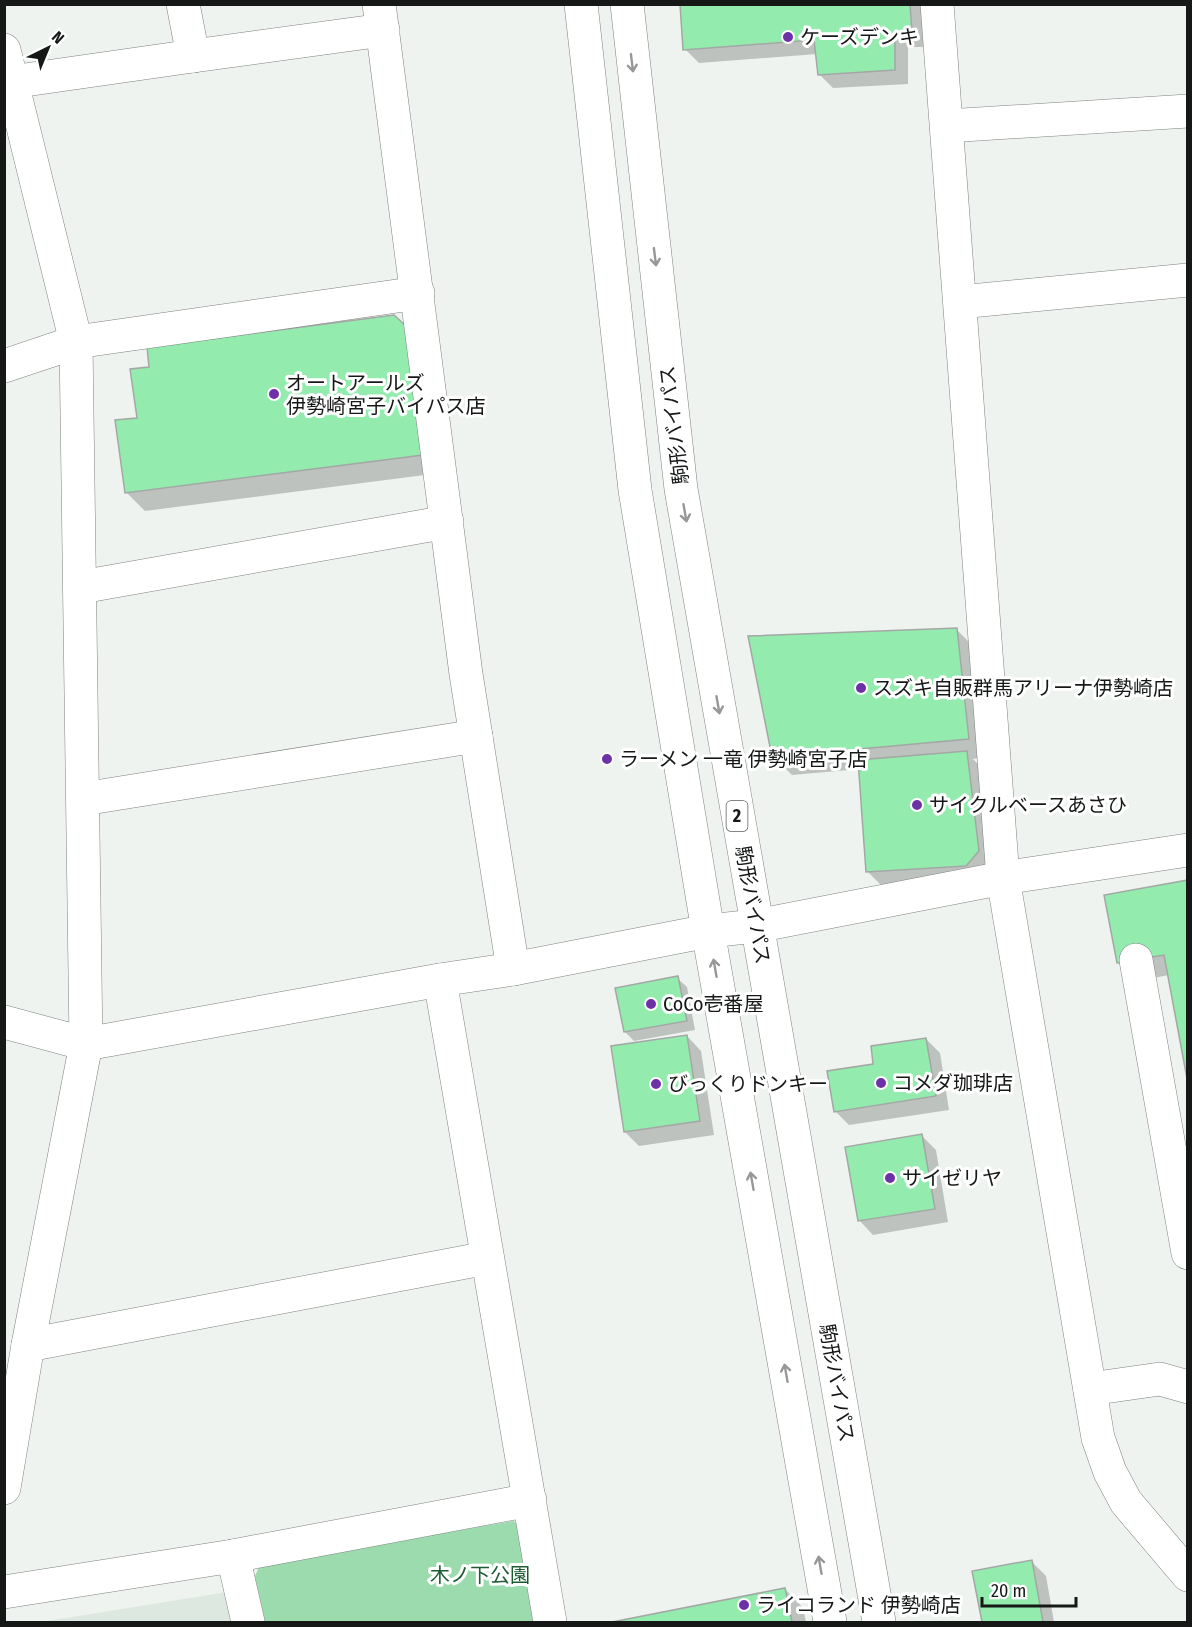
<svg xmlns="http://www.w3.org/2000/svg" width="1192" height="1627" font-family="'Fira Sans Condensed','Noto Sans JP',sans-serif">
  <rect width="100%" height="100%" fill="#eef3ef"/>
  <path fill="#dde9e0" d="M227 1592 233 1622H41Z"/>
  <path fill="#9cdbae" d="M513 1521 521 1525 536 1622H265L255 1576 260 1565Z"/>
  <g fill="#0003">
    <path d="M681 4H923L926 47H908V84L833 88 819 74 817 54 699 63 685 49Z"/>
    <path d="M394 317 440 473 145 511 126 492 138 419Z"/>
    <path d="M957 630 975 648 986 757 973 759 981 767 992 866 882 886 868 872 860 769 792 775 773 756Z"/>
    <path d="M1188 882 1169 975 1137 981 1118 963Z"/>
    <path d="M677 978 687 987 695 1030 634 1041 625 1032Z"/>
    <path d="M687 1036 701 1051 714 1135 639 1146 625 1132Z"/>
    <path d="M926 1039 940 1053 949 1110 849 1125 835 1111 875 1065Z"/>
    <path d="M922 1136 936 1150 948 1222 873 1235 859 1220Z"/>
    <path d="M1032 1562 1046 1576 1054 1622H983L974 1572Z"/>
    <path d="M785 1589 803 1608 806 1622H620Z"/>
  </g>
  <g fill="#93ebae" stroke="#a3a8a5" stroke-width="1.5">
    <path d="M680 4H910L912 33 895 34V70L818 75 814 40 683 50Z"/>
    <path d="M394 315 405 325 423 455 125 493 115 420 137 418 130 369 149 367 147 347Z"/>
    <path d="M957 628 969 739 772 757 748 636Z"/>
    <path d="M967 751 979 851 966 866 866 872 858 760Z"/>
    <path d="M1188 880V1084L1164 955 1117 963 1104 895Z"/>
    <path d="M678 976 687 1021 624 1032 615 988Z"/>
    <path d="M687 1035 700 1121 624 1132 611 1046Z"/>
    <path d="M926 1038 936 1096 834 1112 827 1071 873 1064 871 1046Z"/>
    <path d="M922 1134 935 1209 858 1221 845 1147Z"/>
    <path d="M1032 1560 1043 1622H982L972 1571Z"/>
    <path d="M785 1588 792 1622H612Z"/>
  </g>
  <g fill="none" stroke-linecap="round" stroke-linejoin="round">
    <defs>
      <g id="minor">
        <path d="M183 4 193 56 383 30"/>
        <path d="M379 4 466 674 513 969"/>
        <path d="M937 4 1003 878 1098 1438 1110 1472 1126 1502 1188 1575"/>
        <path d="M4 50 76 342 86 1044 28 1345 4 1488"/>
        <path d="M4 83 193 56"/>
        <path d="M947 126 1188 111"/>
        <path d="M960 302 1188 280"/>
        <path d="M4 366 76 342 418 293"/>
        <path d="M81 587 447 522"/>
        <path d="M83 799 476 736"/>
        <path d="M1136 960 1188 1253"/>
        <path d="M440 980 550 1622"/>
        <path d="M4 1022 86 1044 440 980 513 969 708 931 756 926 1003 878 1188 850"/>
        <path d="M28 1345 487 1258"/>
        <path d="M1090 1389 1160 1379 1188 1387"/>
        <path d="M233 1556 248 1622"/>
        <path d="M4 1592 233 1556 530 1500"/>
      </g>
      <g id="major">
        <path d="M581 4 635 490 708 931 830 1622"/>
        <path d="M627 4 681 489 879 1622"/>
      </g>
    </defs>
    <use href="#minor" stroke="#7f8380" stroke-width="34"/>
    <use href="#major" stroke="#7f8380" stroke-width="34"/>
    <use href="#minor" stroke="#fff" stroke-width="33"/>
    <use href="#major" stroke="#fff" stroke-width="33"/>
  </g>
  <defs><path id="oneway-shaft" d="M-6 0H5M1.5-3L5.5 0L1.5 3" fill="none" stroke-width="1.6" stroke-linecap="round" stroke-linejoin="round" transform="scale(1.5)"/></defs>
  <g stroke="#969797">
    <use href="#oneway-shaft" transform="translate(632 63) rotate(83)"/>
    <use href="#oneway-shaft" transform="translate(655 257) rotate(83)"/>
    <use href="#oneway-shaft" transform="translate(685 513) rotate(80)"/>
    <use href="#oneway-shaft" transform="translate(718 705) rotate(80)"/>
    <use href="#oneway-shaft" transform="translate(715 968) rotate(-100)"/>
    <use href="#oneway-shaft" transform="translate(752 1181) rotate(-100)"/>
    <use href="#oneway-shaft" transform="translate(786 1373) rotate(-100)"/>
    <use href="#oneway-shaft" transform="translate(820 1565) rotate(-100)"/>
  </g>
  <g fill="#6d31a7" stroke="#fefffe" stroke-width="2">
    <circle cx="788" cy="37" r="6"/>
    <circle cx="274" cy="394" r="6"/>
    <circle cx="861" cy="688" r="6"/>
    <circle cx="607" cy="759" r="6"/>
    <circle cx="917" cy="805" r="6"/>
    <circle cx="651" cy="1004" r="6"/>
    <circle cx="881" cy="1083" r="6"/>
    <circle cx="656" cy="1084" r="6"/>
    <circle cx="890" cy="1178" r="6"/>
    <circle cx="744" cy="1605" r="6"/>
  </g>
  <g text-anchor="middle" stroke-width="6" stroke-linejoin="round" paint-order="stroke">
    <rect fill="#fefffe" stroke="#5c5d5c" stroke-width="1.5" x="726.5" y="801" width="21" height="30" rx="4.5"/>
    <g font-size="18" font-weight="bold" fill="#161817">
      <text x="737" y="822">2</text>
    </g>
    <g font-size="20" fill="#161817" stroke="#fefffe" text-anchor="start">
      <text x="800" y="44">ケーズデンキ</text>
      <text x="286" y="390">オートアールズ<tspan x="286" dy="23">伊勢崎宮子バイパス店</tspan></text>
      <text x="873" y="695">スズキ自販群馬アリーナ伊勢崎店</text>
      <text x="619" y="766">ラーメン 一竜 伊勢崎宮子店</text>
      <text x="929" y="812">サイクルベースあさひ</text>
      <text x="663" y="1011">CoCo壱番屋</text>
      <text x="893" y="1090">コメダ珈琲店</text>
      <text x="668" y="1091">びっくりドンキー</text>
      <text x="902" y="1185">サイゼリヤ</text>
      <text x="756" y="1612">ライコランド 伊勢崎店</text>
    </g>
    <g font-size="20" fill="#161817" stroke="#fefffe">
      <text transform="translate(674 425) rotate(-97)" y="7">駒形バイパス</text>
      <text transform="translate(753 905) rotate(80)" y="7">駒形バイパス</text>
      <text transform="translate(837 1383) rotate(80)" y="7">駒形バイパス</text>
    </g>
    <g font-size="20" fill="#1c5b34" stroke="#fefffe">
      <text x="480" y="1582">木ノ下公園</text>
    </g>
  </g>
  <rect width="1192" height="1627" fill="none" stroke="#161817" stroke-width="12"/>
  <g transform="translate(48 48) rotate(43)" stroke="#fefffe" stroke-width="4.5" paint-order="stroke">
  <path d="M0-4.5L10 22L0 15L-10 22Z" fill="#161817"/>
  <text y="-9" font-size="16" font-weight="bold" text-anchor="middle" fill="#161817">N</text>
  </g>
  <path d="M982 1597v9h94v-9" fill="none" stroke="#161817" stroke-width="3"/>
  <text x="991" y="1597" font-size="18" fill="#161817" stroke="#fefffe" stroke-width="4.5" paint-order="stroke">20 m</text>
</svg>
